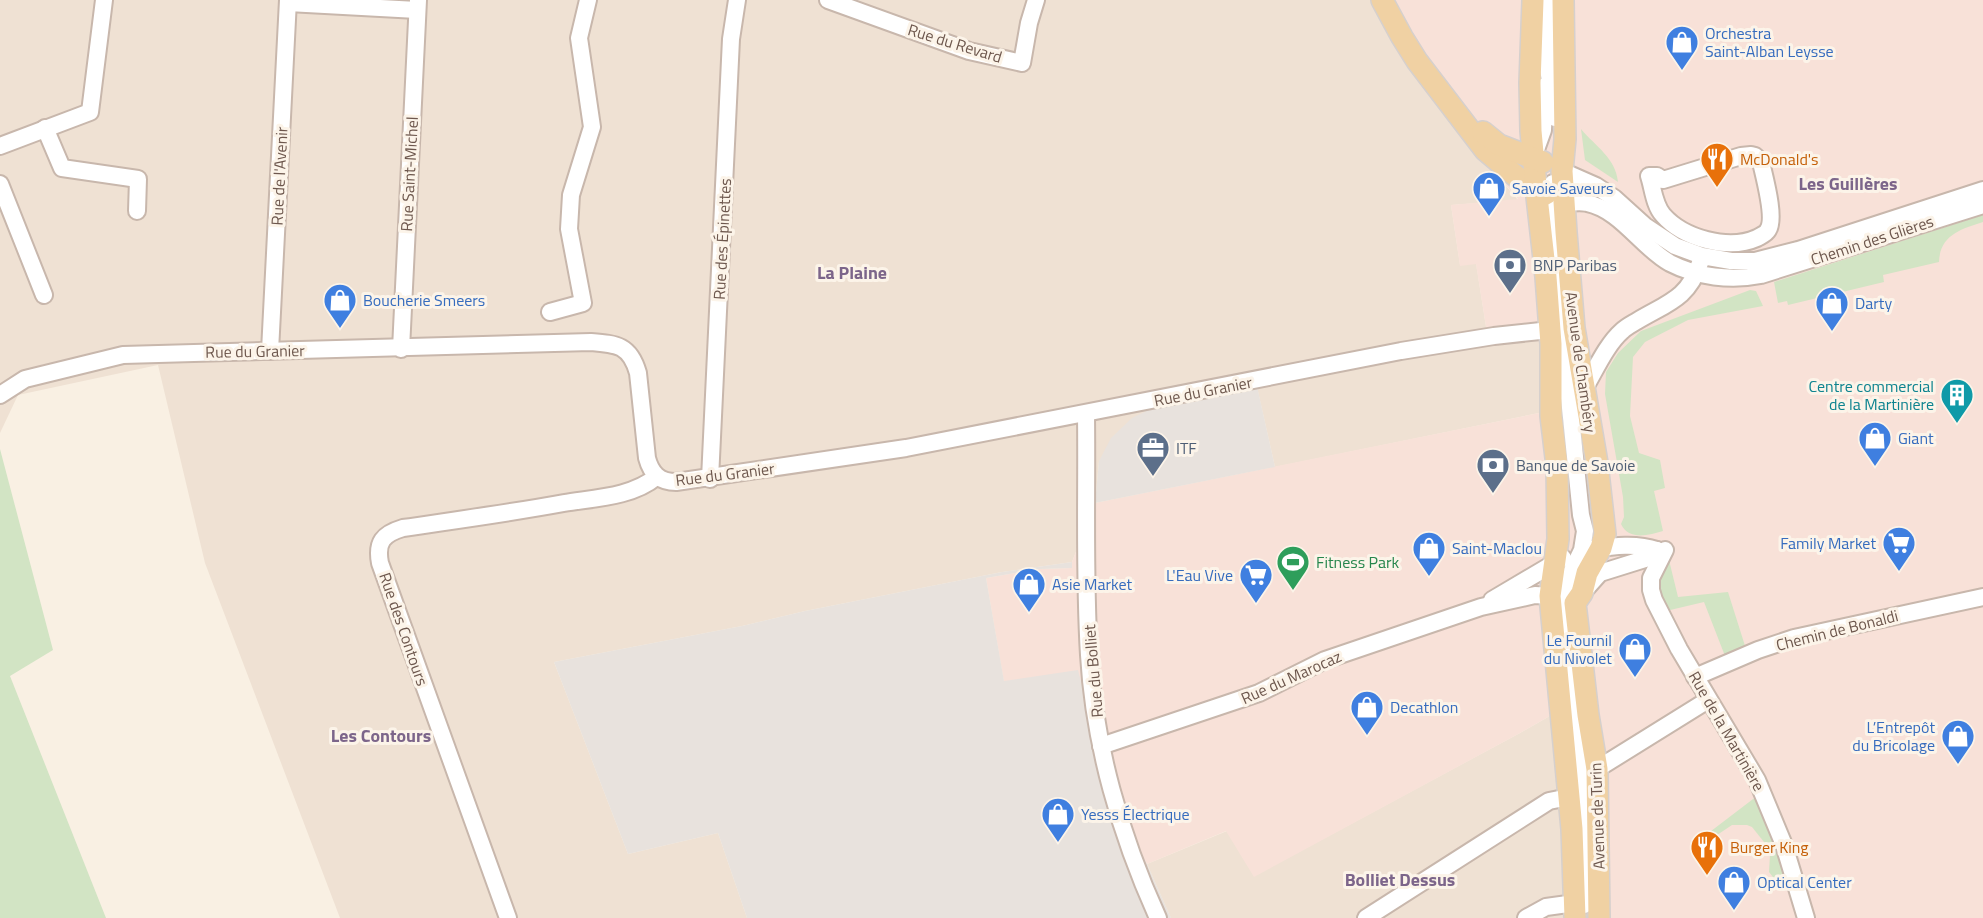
<svg xmlns="http://www.w3.org/2000/svg" width="1983" height="918" font-family="'Titillium Web',sans-serif">
  <rect width="100%" height="100%" fill="#f9f0e3"/>
  <g fill="#efe1d3">
    <path d="M0 0H1390L1467 141 1518 200 1451 205 1460 265 1476 263 1487 333 1540 327 1544 412 1275 467 1257 387 1099 461 1095 503 1072 562 1002 572 805 611 742 626 554 662 628 854 718 833 747 918H340L205 563 158 365 18 395 0 433Z"/>
    <path d="M1558 705 1568 918H1171L1147 864 1227 831 1254 876 1520 733 1548 717Z"/>
  </g>
  <path fill="#f8e1d8" d="M1390 0H1983V918H1568L1558 706 1548 717 1520 733 1254 877 1226 831 1147 864 1117 822 1004 682 986 578 1039 569 1072 568V562L1095 503 1544 412 1540 327 1487 333 1476 264 1460 266 1451 205 1518 199 1467 141Z"/>
  <g fill="#e8e2dd">
    <path d="M1257 386 1275 467 1095 503 1099 461 1111 438 1132 418 1161 404Z"/>
    <path d="M1072 562V568L1039 569 986 578 1004 681 1078 670 1117 822 1147 864 1171 918H747L718 833 628 854 554 662 742 626 805 611 1002 572Z"/>
  </g>
  <g fill="#d2e4c4">
    <path d="M1581 129C1595 146 1616 158 1618 182L1585 160Z"/>
    <path d="M1983 215V222C1961 229 1940 235 1939 262L1883 275 1884 282 1788 305 1787 301 1778 303 1774 282Z"/>
    <path d="M1750 290 1756 291 1763 306 1688 320 1645 342 1633 357 1630 416 1639 453 1660 460 1665 488 1654 491 1663 531C1649 535 1629 541 1621 524L1624 517 1623 497 1605 394 1606 372 1618 353 1641 331Z"/>
    <path d="M0 449 53 650 10 676 106 918H0Z"/>
    <path d="M1669 560 1678 597 1728 592 1746 649 1725 656 1704 602 1666 611 1657 581Z"/>
    <path d="M1757 796 1780 856 1788 885 1780 886 1769 872 1770 855 1768 847 1752 827 1747 825H1732L1717 835 1698 841Z"/>
  </g>
  <g fill="none" stroke-linecap="round" stroke-linejoin="round">
    <defs>
      <g id="minor">
        <path d="M828 0 969 51 1022 63 1029 23 1036 0"/>
        <path d="M1548 0V70L1554 98 1555 118"/>
        <path d="M288 3 417 10"/>
        <path d="M45 128 62 168 138 179 137 211"/>
        <path d="M0 146 90 112 104 0"/>
        <path d="M1534 155 1543 130 1545 86"/>
        <path d="M1751 155 1755 156 1761 162C1764 176 1776 218 1768 230 1766 234 1760 236 1757 238 1728 251 1683 238 1663 215 1654 205 1653 188 1649 176H1657L1663 180 1741 156Z"/>
        <path d="M1562 171 1596 186 1614 198 1645 226 1675 246 1702 256 1731 261H1755L1798 250 1983 190"/>
        <path d="M1553 183 1551 196 1552 232 1581 515 1585 531 1582 550 1565 585 1562 619 1578 740V762L1585 829 1584 905"/>
        <path d="M0 184 44 295"/>
        <path d="M1564 203C1571 203 1580 201 1587 203 1621 210 1641 247 1670 263 1697 277 1731 281 1761 275L1983 205"/>
        <path d="M550 312 583 303 569 229 571 195 592 127 579 38 588 0"/>
        <path d="M401 349 418 0"/>
        <path d="M270 351 288 0"/>
        <path d="M1584 389C1595 371 1606 345 1622 331 1626 327 1632 324 1637 321 1667 303 1688 299 1700 263"/>
        <path d="M0 395 25 379 123 355 591 342C617 344 630 345 638 373L647 458C651 473 659 482 676 482L906 448 1401 351 1494 336 1550 330"/>
        <path d="M1086 414C1087 494 1084 575 1089 655 1094 744 1121 837 1158 918"/>
        <path d="M710 479 731 39 737 0"/>
        <path d="M1592 549C1614 546 1636 543 1657 550"/>
        <path d="M1665 550 1651 578V590L1654 600 1679 649 1757 780 1784 845 1806 918"/>
        <path d="M1583 592 1600 573 1648 558 1657 550"/>
        <path d="M1492 600 1563 558"/>
        <path d="M1695 677 1758 650 1794 638 1983 597"/>
        <path d="M1101 746 1259 693 1325 660 1481 607 1535 595 1550 596"/>
        <path d="M1597 769 1708 700"/>
        <path d="M508 918 380 563C376 542 383 534 403 528 457 520 510 513 564 503 594 498 632 497 656 477"/>
        <path d="M1366 918 1549 801 1569 797"/>
        <path d="M1526 918 1546 907 1575 903"/>
      </g>
      <g id="major">
        <path d="M1382 0 1402 37 1417 61 1485 150 1517 177 1546 194"/>
        <path d="M1533 0 1530 83 1531 131 1537 197 1546 277 1551 344V416L1557 466 1558 539 1550 596 1572 829 1575 918"/>
        <path d="M1563 0 1565 139 1562 171 1566 232 1574 328 1597 463 1605 534 1601 548 1587 573 1582 593 1575 603 1588 715 1597 769 1599 918"/>
        <path d="M1483 132 1499 145 1543 162"/>
      </g>
    </defs>
    <use href="#minor" stroke="#c8b7ac" stroke-width="20"/>
    <use href="#major" stroke="#d6d0cd" stroke-width="24"/>
    <use href="#minor" stroke="#fff" stroke-width="16"/>
    <use href="#major" stroke="#f0d1a3" stroke-width="21"/>
  </g>
  <defs>
    <symbol id="shop-pin" viewBox="-11 -11 22 30"><path d="M0 17L-7.5 6A9.5 9.5 0 1 1 7.5 6Z" fill="#3f7fe0" stroke="#fcf4e9"/><path d="M-5-2.5h2.3a2.7 3.5 0 0 1 5.4 0H5L5.5 6h-11ZM-1.5-2.5h3a1.5 2.3 0 0 0-3 0Z" fill="#fff"/></symbol>
    <symbol id="restaurant-pin" viewBox="-11 -11 22 30"><path d="M0 17L-7.5 6A9.5 9.5 0 1 1 7.5 6Z" fill="#e8710a" stroke="#fcf4e9"/><path d="M-5-6h1v4h1v-4h1v4h1v-4h1v5L-1.5 .5V6h-2V.5L-5-1ZM5-6V6H3V1.5H1.5Q1.5-4 5-6Z" fill="#fff"/></symbol>
    <symbol id="bank-pin" viewBox="-11 -11 22 30"><path d="M0 17L-7.5 6A9.5 9.5 0 1 1 7.5 6Z" fill="#5c6f8a" stroke="#fcf4e9"/><path d="M-6-4H6V4H-6ZM0-2.3a2.3 2.3 0 1 0 0 4.6a2.3 2.3 0 1 0 0-4.6Z" fill="#fff"/></symbol>
    <symbol id="building-pin" viewBox="-11 -11 22 30"><path d="M0 17L-7.5 6A9.5 9.5 0 1 1 7.5 6Z" fill="#0f9aa8" stroke="#fcf4e9"/><path d="M-4-6H4V6H1V3H-1V6H-4ZM-2.5-4.3h1.7v1.8h-1.7ZM.8-4.3h1.7v1.8H.8ZM-2.5-1h1.7V.8h-1.7ZM.8-1h1.7V.8H.8Z" fill="#fff"/></symbol>
    <symbol id="office-pin" viewBox="-11 -11 22 30"><path d="M0 17L-7.5 6A9.5 9.5 0 1 1 7.5 6Z" fill="#5c6f8a" stroke="#fcf4e9"/><path d="M-6-3h4V-5.5h4V-3h4V5H-6ZM-1-4.5V-3h2v-1.5ZM-6 0V1H6V0Z" fill="#fff"/></symbol>
    <symbol id="supermarket-pin" viewBox="-11 -11 22 30"><path d="M0 17L-7.5 6A9.5 9.5 0 1 1 7.5 6Z" fill="#3f7fe0" stroke="#fcf4e9"/><path d="M-6-5.5h2.5l.6 2H6L4.5 2H-2.5L-4.4-4H-6ZM-1.5 3.2a1.3 1.3 0 1 0 .1 0ZM3 3.2a1.3 1.3 0 1 0 .1 0Z" fill="#fff"/></symbol>
    <symbol id="stadium-pin" viewBox="-11 -11 22 30"><path d="M0 17L-7.5 6A9.5 9.5 0 1 1 7.5 6Z" fill="#2e9e5b" stroke="#fcf4e9"/><path d="M0-5a6.5 5 0 1 0 0 10a6.5 5 0 1 0 0-10ZM-3.5-1.8h7v3.6h-7Z" fill="#fff"/></symbol>
  </defs>
  <g fill-rule="evenodd">
    <use href="#shop-pin" x="1663" y="23" width="38" height="52"/>
    <use href="#restaurant-pin" x="1698" y="140" width="38" height="52"/>
    <use href="#shop-pin" x="1470" y="169" width="38" height="52"/>
    <use href="#bank-pin" x="1491" y="246" width="38" height="52"/>
    <use href="#shop-pin" x="321" y="281" width="38" height="52"/>
    <use href="#shop-pin" x="1813" y="284" width="38" height="52"/>
    <use href="#building-pin" x="1938" y="376" width="38" height="52"/>
    <use href="#shop-pin" x="1856" y="419" width="38" height="52"/>
    <use href="#office-pin" x="1134" y="429" width="38" height="52"/>
    <use href="#bank-pin" x="1474" y="446" width="38" height="52"/>
    <use href="#supermarket-pin" x="1880" y="524" width="38" height="52"/>
    <use href="#shop-pin" x="1410" y="529" width="38" height="52"/>
    <use href="#stadium-pin" x="1274" y="543" width="38" height="52"/>
    <use href="#supermarket-pin" x="1237" y="556" width="38" height="52"/>
    <use href="#shop-pin" x="1010" y="565" width="38" height="52"/>
    <use href="#shop-pin" x="1616" y="630" width="38" height="52"/>
    <use href="#shop-pin" x="1348" y="688" width="38" height="52"/>
    <use href="#shop-pin" x="1939" y="717" width="38" height="52"/>
    <use href="#shop-pin" x="1039" y="795" width="38" height="52"/>
    <use href="#restaurant-pin" x="1688" y="828" width="38" height="52"/>
    <use href="#shop-pin" x="1715" y="863" width="38" height="52"/>
  </g>
  <g text-anchor="middle" stroke-width="6" stroke-linejoin="round" paint-order="stroke">
    <g font-size="16" fill="#366cbe" stroke="#fcf4e9" text-anchor="start">
      <text x="1705" y="39">Orchestra<tspan x="1705" dy="18">Saint-Alban Leysse</tspan></text>
      <text x="1512" y="194">Savoie Saveurs</text>
      <text x="363" y="306">Boucherie Smeers</text>
      <text x="1855" y="309">Darty</text>
      <text x="1898" y="444">Giant</text>
      <text x="1876" y="549" text-anchor="end">Family Market</text>
      <text x="1452" y="554">Saint-Maclou</text>
      <text x="1233" y="581" text-anchor="end">L'Eau Vive</text>
      <text x="1052" y="590">Asie Market</text>
      <text x="1612" y="646" text-anchor="end">Le Fournil<tspan x="1612" dy="18">du Nivolet</tspan></text>
      <text x="1390" y="713">Decathlon</text>
      <text x="1935" y="733" text-anchor="end">L’Entrepôt<tspan x="1935" dy="18">du Bricolage</tspan></text>
      <text x="1081" y="820">Yesss Électrique</text>
      <text x="1757" y="888">Optical Center</text>
    </g>
    <g font-size="16" fill="#6d574d" stroke="#fcf4e9">
      <text transform="translate(955 43) rotate(17)" y="6">Rue du Revard</text>
      <text transform="translate(409 174) rotate(-87)" y="6">Rue Saint-Michel</text>
      <text transform="translate(279 176) rotate(-87)" y="6">Rue de l'Avenir</text>
      <text transform="translate(722 239) rotate(-87)" y="6">Rue des Épinettes</text>
      <text transform="translate(1872 240) rotate(-18)" y="6">Chemin des Glières</text>
      <text transform="translate(255 351) rotate(-1)" y="6">Rue du Granier</text>
      <text transform="translate(1581 362) rotate(82)" y="6">Avenue de Chambéry</text>
      <text transform="translate(1203 391) rotate(-11)" y="6">Rue du Granier</text>
      <text transform="translate(725 474) rotate(-7)" y="6">Rue du Granier</text>
      <text transform="translate(404 629) rotate(71)" y="6">Rue des Contours</text>
      <text transform="translate(1837 630) rotate(-14)" y="6">Chemin de Bonaldi</text>
      <text transform="translate(1093 671) rotate(-95)" y="6">Rue du Bolliet</text>
      <text transform="translate(1291 677) rotate(-24)" y="6">Rue du Marocaz</text>
      <text transform="translate(1727 731) rotate(60)" y="6">Rue de la Martinière</text>
      <text transform="translate(1597 816) rotate(-92)" y="6">Avenue de Turin</text>
    </g>
    <g font-size="16" fill="#c56008" stroke="#fcf4e9" text-anchor="start">
      <text x="1740" y="165">McDonald's</text>
      <text x="1730" y="853">Burger King</text>
    </g>
    <g font-size="16" fill="#4e5e75" stroke="#fcf4e9" text-anchor="start">
      <text x="1533" y="271">BNP Paribas</text>
      <text x="1176" y="454">ITF</text>
      <text x="1516" y="471">Banque de Savoie</text>
    </g>
    <g font-size="16" fill="#0d838f" stroke="#fcf4e9" text-anchor="end">
      <text x="1934" y="392">Centre commercial<tspan x="1934" dy="18">de la Martinière</tspan></text>
    </g>
    <g font-size="16" fill="#27864d" stroke="#fcf4e9" text-anchor="start">
      <text x="1316" y="568">Fitness Park</text>
    </g>
    <g font-size="18" font-weight="bold" fill="#7c658a" stroke="#fcf4e9">
      <text x="1848" y="190">Les Guillères</text>
      <text x="852" y="279">La Plaine</text>
      <text x="381" y="742">Les Contours</text>
      <text x="1400" y="886">Bolliet Dessus</text>
    </g>
  </g>
</svg>
